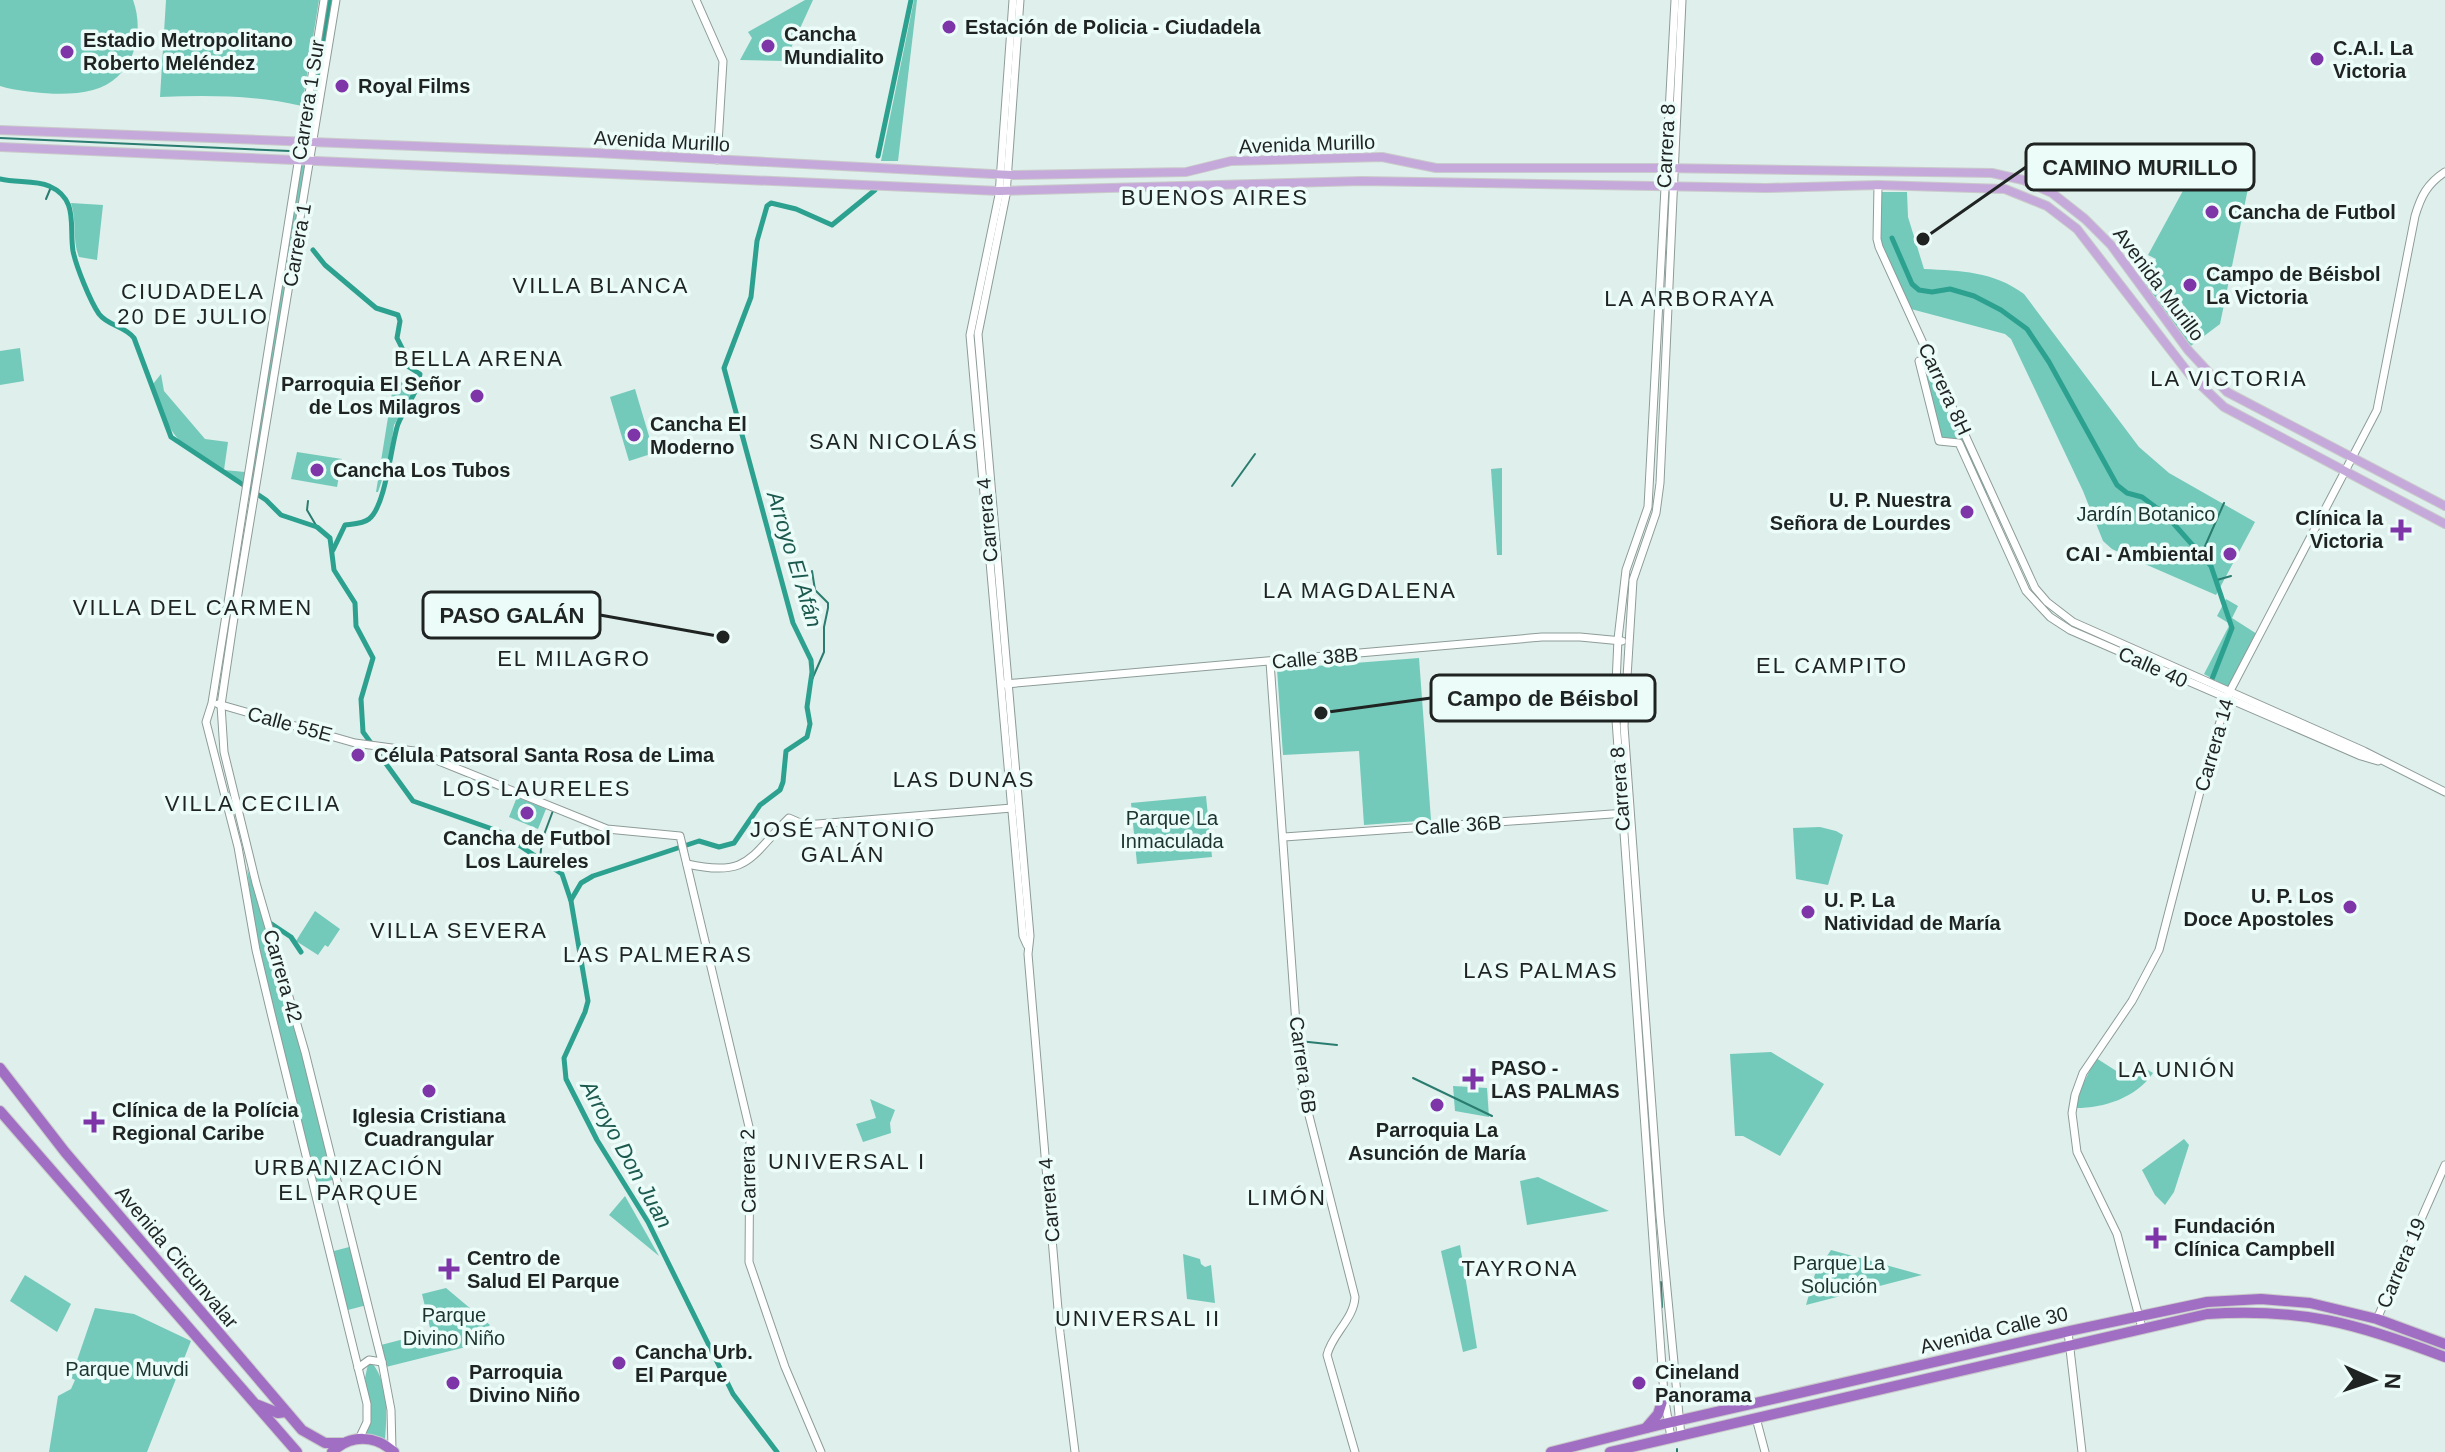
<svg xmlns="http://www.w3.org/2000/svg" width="2445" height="1452" font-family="Helvetica,sans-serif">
  <rect width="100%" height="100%" fill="#dfefeb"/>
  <g fill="#73caba">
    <path d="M0 0H133C146 35 132 80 93 90 67 97 33 93 7 88L0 86Z"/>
    <path d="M166 0H319L302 106C256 95 207 95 160 97Z"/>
    <path d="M805 0H813L785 61 740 60 752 38 748 32Z"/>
    <path d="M914 0H917L898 161H881Z"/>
    <path d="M2196 146 2211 149 2208 164 2251 174 2220 324 2188 348 2142 279 2153 272 2156 259 2148 255 2185 187H2188Z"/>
    <path d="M301 164H307L253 487 250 485Z"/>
    <path d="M1880 192H1907L1908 217 1924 269C1961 271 1993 271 2024 294L2139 447 2169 473 2255 522 2216 595 2131 558 2112 549 2103 541 2083 491 2011 339 2005 334 1911 309 1880 240Z"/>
    <path d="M71 203 103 205 97 260 79 257C72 240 77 221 71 203Z"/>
    <path d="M20 348 24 381 0 385V351Z"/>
    <path d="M1922 366 1931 367 1989 493 1986 494 1961 443 1941 439Z"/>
    <path d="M161 374 164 391 205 439 228 442 224 470 245 472 244 482C220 469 187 454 172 431 163 417 159 400 153 384Z"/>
    <path d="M394 380 416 387 394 425 389 459 378 492H376Z"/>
    <path d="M635 389 654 453 629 461 610 397Z"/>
    <path d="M297 452 342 459 337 487 291 479Z"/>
    <path d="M1502 468V555H1497L1491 469Z"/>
    <path d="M2226 599 2238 606 2232 618 2257 634 2229 688 2204 674 2230 624 2217 616Z"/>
    <path d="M1419 658 1431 820 1364 825 1359 751 1283 755 1277 669Z"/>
    <path d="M1206 796 1212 857 1137 864 1131 803Z"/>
    <path d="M517 797 546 809 538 829 509 817Z"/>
    <path d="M1820 827 1836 831 1843 835 1828 885 1796 879 1793 828Z"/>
    <path d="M247 868 273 945 337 1179 314 1184C288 1080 258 975 247 868Z"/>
    <path d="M315 911 340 929 328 947 325 945 318 955 296 941Z"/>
    <path d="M1771 1052 1824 1084 1780 1156 1743 1136H1735L1730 1054Z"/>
    <path d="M2096 1058 2132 1081 2141 1066 2153 1073C2136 1098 2104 1108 2076 1108L2078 1094Z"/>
    <path d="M1453 1086 1487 1088 1489 1117 1455 1111Z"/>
    <path d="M870 1099 895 1110 890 1123 891 1133 863 1142 856 1124 876 1118Z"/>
    <path d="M2184 1139 2189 1145 2174 1192 2165 1205 2155 1195 2142 1170Z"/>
    <path d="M1538 1177 1609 1211 1527 1225 1520 1181Z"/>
    <path d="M625 1196 659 1256 609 1215Z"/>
    <path d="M1460 1245 1477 1348 1463 1352 1441 1251Z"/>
    <path d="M353 1246 367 1305 344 1311 330 1252Z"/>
    <path d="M1831 1250 1922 1275 1806 1305 1815 1274Z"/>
    <path d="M1183 1254 1200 1259 1201 1264 1205 1267 1211 1265 1215 1303 1187 1299Z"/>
    <path d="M25 1275 71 1304 57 1332 10 1301Z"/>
    <path d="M446 1288 490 1325 480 1333 478 1344 386 1367 381 1345 431 1332 422 1294Z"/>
    <path d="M95 1308 134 1314 191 1341 147 1452H49L58 1396 71 1389 75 1380 71 1378Z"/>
    <path d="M372 1363C389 1384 387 1415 385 1440L365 1435 370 1408 365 1378 368 1364Z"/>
  </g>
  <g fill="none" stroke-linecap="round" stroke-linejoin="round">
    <g stroke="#297c6f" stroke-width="2">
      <path d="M0 138 290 151"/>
      <path d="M46 199 51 187"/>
      <path d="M1232 486 1255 454"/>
      <path d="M308 501 307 510 317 527"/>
      <path d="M2202 553 2224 503"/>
      <path d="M2217 580 2231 576"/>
      <path d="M810 684 824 652V627L828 608V603L815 590 812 571"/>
      <path d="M540 859 542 840 554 808"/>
      <path d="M1299 1041 1337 1045"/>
      <path d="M1413 1078 1492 1116"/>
      <path d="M1661 1282 1662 1307"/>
      <path d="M1677 1449V1452"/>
    </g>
    <g stroke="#2da18f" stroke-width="5">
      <path d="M309 135 330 0"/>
      <path d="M878 156 911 0"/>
      <path d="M0 179C15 183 35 180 49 186 79 199 69 226 73 251 76 266 90 301 99 314 108 326 125 326 134 338L171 437 266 500 281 515 317 527 330 538 334 570 355 603 356 626 373 658 361 699 363 732 413 801 498 831 562 874 571 901 588 1001 585 1012 564 1058 566 1079 597 1140 648 1222 733 1394 777 1452"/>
      <path d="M1892 238 1912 284 1919 290 1932 292 1950 289 1974 296 2001 310 2027 329 2049 362 2117 485 2127 493 2142 497 2166 515 2211 566 2232 628 2212 679"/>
      <path d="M313 250 325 265 376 308 398 315 400 321 397 338 404 352 401 362 420 374C418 394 405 406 398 424 391 444 386 506 369 519 363 524 352 524 345 525L333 550"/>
      <path d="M571 900 581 883 593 876 699 841 719 847 734 843 760 805 780 790 783 782 786 751 807 737 810 724 807 707 812 672 811 660 793 623 724 368 751 297 757 241 767 206 771 203 796 209 832 225 875 190"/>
      <path d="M270 923 291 937 301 952"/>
    </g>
    <defs>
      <g id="minor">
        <path d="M324 0 212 703 206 722 238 847 256 950 271 1013 367 1404V1422L359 1439"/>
        <path d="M336 0 233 624 221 705 224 752 256 883 305 1052 382 1362 391 1410 392 1449"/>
        <path d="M696 0 723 61 717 160"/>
        <path d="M1013 0 999 195 970 335 1023 936 1027 945"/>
        <path d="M1020 0 1006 195 978 334 1030 936 1028 954 1060 1333 1075 1452"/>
        <path d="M1878 185 1877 239 1879 247 2035 588 2047 602 2073 622 2364 751 2445 792"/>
        <path d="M1933 363 1919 361 1939 441 1959 443 2026 591 2050 617 2070 630 2361 756 2378 761"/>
        <path d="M1270 662 1300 1080 1355 1297C1354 1319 1332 1334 1327 1355L1355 1452"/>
        <path d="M1005 684 1542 637H1580L1622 641"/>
        <path d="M218 704 355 743 414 751 607 829 680 836 750 1131 749 1262 785 1367 821 1452"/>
        <path d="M1284 837 1626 813"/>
        <path d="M687 864C750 878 750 856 789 818L805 825 1012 808"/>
        <path d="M2377 1319 2445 1165"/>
        <path d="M2142 1328 2117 1234 2077 1152 2072 1113 2075 1095 2083 1073 2132 1001 2159 950 2210 753 2230 691 2377 410 2415 216C2421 196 2427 184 2445 172"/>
        <path d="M2068 1332 2082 1452"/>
        <path d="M358 1368 369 1360 382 1362"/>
        <path d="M1756 1418 1765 1452"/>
        <path d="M1681 1436 1660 1216 1624 726 1633 580 1656 513 1660 483 1682 0"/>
        <path d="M1671 1438 1664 1395 1615 706 1618 639 1626 570 1648 507 1675 0"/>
      </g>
      <g id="major">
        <path d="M0 130 597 153 1011 175 1186 172 1231 161 1382 157 1436 168H1662L1992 173 2023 180 2052 193 2085 219 2111 245 2188 350 2227 392 2445 506"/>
        <path d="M0 147 999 191 1362 181 1766 188 1878 185 2005 189 2047 206 2077 229 2190 375 2224 407 2445 524"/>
      </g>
      <g id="highway">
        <path d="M0 1068 65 1152 302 1430 325 1443H344"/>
        <path d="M0 1111 297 1452"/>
        <path d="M258 1405 278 1413 286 1412"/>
        <path d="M1646 1428 1658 1414 1664 1395"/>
        <path d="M332 1452C351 1434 375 1435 394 1452"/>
        <path d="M1551 1452 1659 1425 2074 1330 2207 1302 2261 1299 2310 1303 2377 1319 2445 1344"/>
        <path d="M1610 1452 2207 1314C2303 1308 2356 1323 2445 1357"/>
      </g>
    </defs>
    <use href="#minor" stroke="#8d9c98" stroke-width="9"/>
    <use href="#major" stroke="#c9caca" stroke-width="10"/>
    <use href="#highway" stroke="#c9caca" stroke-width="12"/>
    <use href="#minor" stroke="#fff" stroke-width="7"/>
    <use href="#major" stroke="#c6a9db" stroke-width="8"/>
    <use href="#highway" stroke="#a06fc3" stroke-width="10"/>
  </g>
  <g fill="#7d35a7" stroke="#ecfcf9" stroke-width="3">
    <circle cx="949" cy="27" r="8"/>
    <circle cx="768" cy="46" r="8"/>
    <circle cx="67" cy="52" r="8"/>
    <circle cx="2317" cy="59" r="8"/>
    <circle cx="342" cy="86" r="8"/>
    <circle cx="2212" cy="212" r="8"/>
    <circle cx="2190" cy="285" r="8"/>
    <circle cx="477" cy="396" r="8"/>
    <circle cx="634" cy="435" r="8"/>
    <circle cx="317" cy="470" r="8"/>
    <circle cx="1967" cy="512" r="8"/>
    <path d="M2397 518h8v8h8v8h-8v8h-8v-8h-8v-8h8z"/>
    <circle cx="2230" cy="554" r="8"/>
    <circle cx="358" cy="755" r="8"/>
    <circle cx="527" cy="813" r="8"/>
    <circle cx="2350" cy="907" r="8"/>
    <circle cx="1808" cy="912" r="8"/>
    <path d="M1469 1067h8v8h8v8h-8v8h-8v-8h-8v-8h8z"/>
    <circle cx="429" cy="1091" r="8"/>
    <circle cx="1437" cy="1105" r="8"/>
    <path d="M90 1110h8v8h8v8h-8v8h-8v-8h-8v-8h8z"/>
    <path d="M2152 1226h8v8h8v8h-8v8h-8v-8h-8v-8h8z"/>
    <path d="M445 1257h8v8h8v8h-8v8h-8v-8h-8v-8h8z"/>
    <circle cx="619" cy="1363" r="8"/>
    <circle cx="453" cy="1383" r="8"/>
    <circle cx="1639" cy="1383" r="8"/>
  </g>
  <g text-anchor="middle" stroke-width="7" stroke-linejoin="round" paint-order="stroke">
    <g font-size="20" font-weight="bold" fill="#1f2423" stroke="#ecfcf9" text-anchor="start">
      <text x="965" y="34">Estación de Policia - Ciudadela</text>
      <text x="784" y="41">Cancha<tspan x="784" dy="23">Mundialito</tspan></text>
      <text x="83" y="47">Estadio Metropolitano<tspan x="83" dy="23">Roberto Meléndez</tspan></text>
      <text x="2333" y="55">C.A.I. La<tspan x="2333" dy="23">Victoria</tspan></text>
      <text x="358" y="93">Royal Films</text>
      <text x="2228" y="219">Cancha de Futbol</text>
      <text x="2206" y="281">Campo de Béisbol<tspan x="2206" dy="23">La Victoria</tspan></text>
      <text x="461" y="391" text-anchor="end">Parroquia El Señor<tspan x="461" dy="23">de Los Milagros</tspan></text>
      <text x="650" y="431">Cancha El<tspan x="650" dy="23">Moderno</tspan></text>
      <text x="333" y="477">Cancha Los Tubos</text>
      <text x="1951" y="507" text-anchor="end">U. P. Nuestra<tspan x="1951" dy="23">Señora de Lourdes</tspan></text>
      <text x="2383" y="525" text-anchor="end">Clínica la<tspan x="2383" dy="23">Victoria</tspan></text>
      <text x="2214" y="561" text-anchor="end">CAI - Ambiental</text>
      <text x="374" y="762">Célula Patsoral Santa Rosa de Lima</text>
      <text x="527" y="845" text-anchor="middle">Cancha de Futbol<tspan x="527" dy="23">Los Laureles</tspan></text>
      <text x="2334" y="903" text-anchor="end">U. P. Los<tspan x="2334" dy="23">Doce Apostoles</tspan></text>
      <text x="1824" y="907">U. P. La<tspan x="1824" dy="23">Natividad de María</tspan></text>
      <text x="1491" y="1075">PASO -<tspan x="1491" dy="23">LAS PALMAS</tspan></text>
      <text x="112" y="1117">Clínica de la Polícia<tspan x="112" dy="23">Regional Caribe</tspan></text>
      <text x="429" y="1123" text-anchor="middle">Iglesia Cristiana<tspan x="429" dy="23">Cuadrangular</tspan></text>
      <text x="1437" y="1137" text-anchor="middle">Parroquia La<tspan x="1437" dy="23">Asunción de María</tspan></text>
      <text x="2174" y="1233">Fundación<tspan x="2174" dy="23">Clínica Campbell</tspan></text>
      <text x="467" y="1265">Centro de<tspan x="467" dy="23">Salud El Parque</tspan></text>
      <text x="635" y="1359">Cancha Urb.<tspan x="635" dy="23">El Parque</tspan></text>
      <text x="469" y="1379">Parroquia<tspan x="469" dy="23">Divino Niño</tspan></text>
      <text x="1655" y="1379">Cineland<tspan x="1655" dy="23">Panorama</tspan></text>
    </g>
    <g font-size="20" fill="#1f2423" stroke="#ecfcf9">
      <text transform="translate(308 100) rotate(-81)" y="7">Carrera 1 Sur</text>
      <text transform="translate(662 141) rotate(3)" y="7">Avenida Murillo</text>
      <text transform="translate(1307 144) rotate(-2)" y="7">Avenida Murillo</text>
      <text transform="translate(1666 146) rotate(-87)" y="7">Carrera 8</text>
      <text transform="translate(297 245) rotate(-80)" y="7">Carrera 1</text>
      <text transform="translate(2159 284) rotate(53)" y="7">Avenida Murillo</text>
      <text transform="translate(1945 389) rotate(65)" y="7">Carrera 8H</text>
      <text transform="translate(987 520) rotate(-95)" y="7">Carrera 4</text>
      <text transform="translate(1315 658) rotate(-5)" y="7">Calle 38B</text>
      <text transform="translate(2153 667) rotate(24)" y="7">Calle 40</text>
      <text transform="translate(290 724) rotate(15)" y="7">Calle 55E</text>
      <text transform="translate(2214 745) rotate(-74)" y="7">Carrera 14</text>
      <text transform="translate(1620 789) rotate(-94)" y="7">Carrera 8</text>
      <text transform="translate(1458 825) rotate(-4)" y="7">Calle 36B</text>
      <text transform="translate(283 976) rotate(74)" y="7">Carrera 42</text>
      <text transform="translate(1303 1065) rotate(82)" y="7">Carrera 6B</text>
      <text transform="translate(748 1171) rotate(-91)" y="7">Carrera 2</text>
      <text transform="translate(1049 1200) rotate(-95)" y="7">Carrera 4</text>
      <text transform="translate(177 1257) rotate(50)" y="7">Avenida Circunvalar</text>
      <text transform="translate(2401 1263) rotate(-67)" y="7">Carrera 19</text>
      <text transform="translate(1994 1330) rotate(-13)" y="7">Avenida Calle 30</text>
    </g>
    <g font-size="20" fill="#1d3530" stroke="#ecfcf9">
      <text x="2146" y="521">Jardín Botanico</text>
      <text x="1172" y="825">Parque La<tspan x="1172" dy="23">Inmaculada</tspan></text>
      <text x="1839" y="1270">Parque La<tspan x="1839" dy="23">Solución</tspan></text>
      <text x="454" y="1322">Parque<tspan x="454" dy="23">Divino Niño</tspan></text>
      <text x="127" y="1376">Parque Muvdi</text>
    </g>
    <g font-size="22" letter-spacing="2" fill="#1f2423" stroke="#ecfcf9">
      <text x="1215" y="205">BUENOS AIRES</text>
      <text x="601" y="293">VILLA BLANCA</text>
      <text x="193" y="299">CIUDADELA<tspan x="193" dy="25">20 DE JULIO</tspan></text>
      <text x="1690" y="306">LA ARBORAYA</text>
      <text x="479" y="366">BELLA ARENA</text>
      <text x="2229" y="386">LA VICTORIA</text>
      <text x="894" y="449">SAN NICOLÁS</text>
      <text x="1360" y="598">LA MAGDALENA</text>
      <text x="193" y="615">VILLA DEL CARMEN</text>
      <text x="574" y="666">EL MILAGRO</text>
      <text x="1832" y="673">EL CAMPITO</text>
      <text x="964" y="787">LAS DUNAS</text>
      <text x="537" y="796">LOS LAURELES</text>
      <text x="253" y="811">VILLA CECILIA</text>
      <text x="843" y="837">JOSÉ ANTONIO<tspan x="843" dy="25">GALÁN</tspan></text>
      <text x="459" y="938">VILLA SEVERA</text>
      <text x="658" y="962">LAS PALMERAS</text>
      <text x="1541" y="978">LAS PALMAS</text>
      <text x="2177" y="1077">LA UNIÓN</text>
      <text x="847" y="1169">UNIVERSAL I</text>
      <text x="349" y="1175">URBANIZACIÓN<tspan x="349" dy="25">EL PARQUE</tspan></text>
      <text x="1287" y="1205">LIMÓN</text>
      <text x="1520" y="1276">TAYRONA</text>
      <text x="1138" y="1326">UNIVERSAL II</text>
    </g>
    <g font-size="22" font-style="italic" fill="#1c594f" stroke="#ecfcf9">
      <text transform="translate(795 559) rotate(73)" y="8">Arroyo El Afán</text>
      <text transform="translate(627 1154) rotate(61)" y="8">Arroyo Don Juan</text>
    </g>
  </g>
  <path fill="none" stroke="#1f2423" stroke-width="3" d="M1923 239L2026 167M723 637L600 615M1321 713L1431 698"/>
  <g fill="#1f2423" stroke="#ecfcf9" stroke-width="3">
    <circle cx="1923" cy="239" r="8"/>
    <circle cx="723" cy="637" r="8"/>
    <circle cx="1321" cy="713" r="8"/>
  </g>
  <g fill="#ecfcf9" stroke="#1f2423" stroke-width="3">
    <rect x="2026" y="144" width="228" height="46" rx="8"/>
    <rect x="423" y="592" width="177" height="46" rx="8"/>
    <rect x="1431" y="675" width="224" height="46" rx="8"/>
  </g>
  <g font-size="22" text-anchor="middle" font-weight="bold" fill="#1f2423">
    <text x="2140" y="175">CAMINO MURILLO</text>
    <text x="512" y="623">PASO GALÁN</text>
    <text x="1543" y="706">Campo de Béisbol</text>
  </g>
  <g transform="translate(2373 1380) rotate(93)" stroke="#ecfcf9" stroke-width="6" paint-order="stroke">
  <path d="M0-6L14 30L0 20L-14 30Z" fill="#1f2423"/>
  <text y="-12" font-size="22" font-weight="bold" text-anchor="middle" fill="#1f2423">N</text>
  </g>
</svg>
